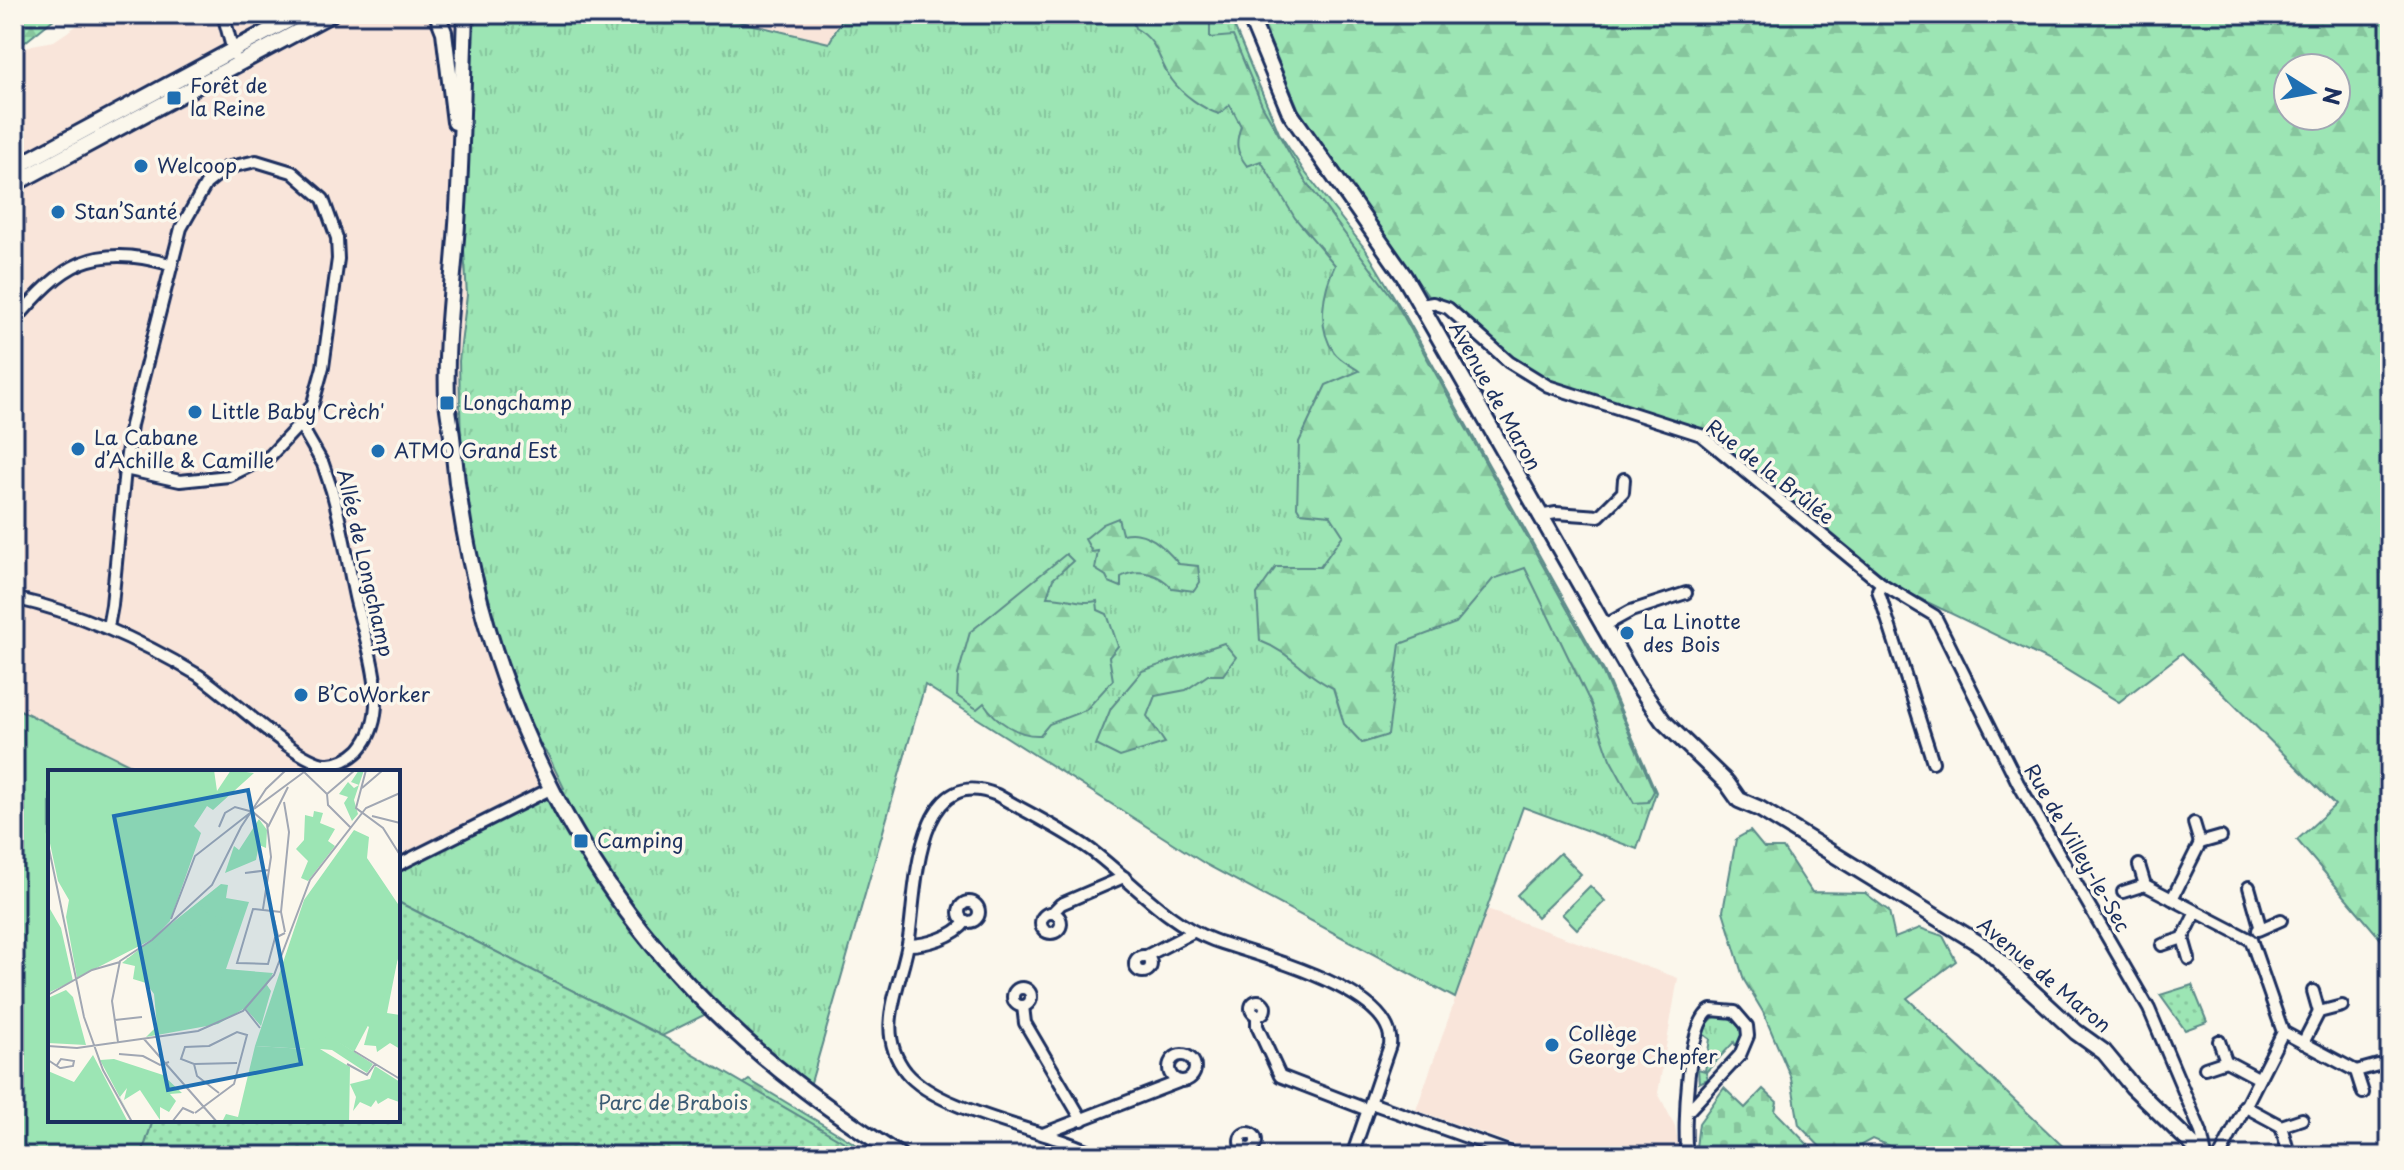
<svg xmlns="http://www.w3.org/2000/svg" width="2404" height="1170" font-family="'Playpen Sans',sans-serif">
  <defs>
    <pattern id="grass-tufts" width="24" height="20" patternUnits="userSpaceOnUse" patternTransform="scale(2)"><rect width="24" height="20" fill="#9ce5b4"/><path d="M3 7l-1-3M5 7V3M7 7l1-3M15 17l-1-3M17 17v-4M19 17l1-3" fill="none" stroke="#86c59d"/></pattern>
    <pattern id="forest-firs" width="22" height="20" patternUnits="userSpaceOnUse" patternTransform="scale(2)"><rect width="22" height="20" fill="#9ce5b4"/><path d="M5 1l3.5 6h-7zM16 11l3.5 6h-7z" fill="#86c59d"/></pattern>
    <pattern id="cemetery-stones" width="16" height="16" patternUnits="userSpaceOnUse" patternTransform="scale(2)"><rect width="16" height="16" fill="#9ce5b4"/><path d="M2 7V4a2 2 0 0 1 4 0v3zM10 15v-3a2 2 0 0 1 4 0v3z" fill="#86c59d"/></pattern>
    <pattern id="park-dots" width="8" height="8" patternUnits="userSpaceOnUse" patternTransform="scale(2)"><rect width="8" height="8" fill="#9ce5b4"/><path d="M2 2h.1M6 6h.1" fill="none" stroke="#86c59d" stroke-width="1.8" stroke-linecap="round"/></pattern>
  </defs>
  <rect width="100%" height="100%" fill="#fbf7ec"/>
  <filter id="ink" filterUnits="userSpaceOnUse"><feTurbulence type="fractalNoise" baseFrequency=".0125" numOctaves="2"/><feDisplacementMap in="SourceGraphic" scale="16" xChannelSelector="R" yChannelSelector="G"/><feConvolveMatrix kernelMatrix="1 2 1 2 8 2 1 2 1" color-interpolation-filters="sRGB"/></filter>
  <g filter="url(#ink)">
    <g fill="#f9e5da">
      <path d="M94 14H475L463 235 467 295 459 361 461 449 472 534 536 740 548 755 564 788 398 871V772H145L14 707V55L32 45 54 41Z"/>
      <path d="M642 14H845L829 43 729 19 665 24Z"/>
      <path d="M1487 910 1678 978 1658 1093 1675 1126 1680 1156H1548L1416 1110Z"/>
    </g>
    <g fill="url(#grass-tufts)" stroke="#5c8a89" stroke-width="2">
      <path d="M475 14H642L665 24 729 19 829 43 845 14H1229L1279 133 1304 171 1366 250 1405 315 1604 671 1656 792 1637 849 1523 807 1455 998 1207 865 925 685 810 1086 720 1007 662 1036 398 902V871L564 788 548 755 536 740 504 656 472 534 461 449 459 361 467 295 463 235Z"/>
      <path d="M1724 1015 1739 1024 1742 1036 1737 1049 1734 1042 1706 1072 1708 1079 1699 1083 1698 1069 1705 1071 1710 1039 1703 1034C1707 1023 1711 1016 1724 1015Z"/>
    </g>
    <g fill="url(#forest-firs)" stroke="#5c8a89" stroke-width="2" fill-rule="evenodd">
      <path d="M14 14H60L14 51Z"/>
      <path d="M1131 14H1210V38L1233 36 1262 105 1304 179 1395 301 1603 673 1654 791 1648 802 1634 803 1610 759 1591 704 1525 568 1493 579 1456 623 1400 644 1388 735 1362 743 1344 724 1333 688C1303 674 1292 653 1260 641L1257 594 1276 567H1320L1343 535 1330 515 1300 512 1297 507 1299 442 1326 385 1359 371C1351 365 1339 360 1334 352 1316 327 1323 290 1335 265L1295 218 1261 161 1247 166C1236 152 1235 143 1241 126L1230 105 1219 114C1203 109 1182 94 1172 80 1157 60 1160 42 1135 28Z"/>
      <path d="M1259 14H2390V950L2297 840 2335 805 2182 653 2119 702 2060 666 1898 588 1705 434 1551 383 1520 366 1445 303 1428 296 1303 120ZM2288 68H2336V116H2288Z"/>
      <path d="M1118 518 1122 534C1147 528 1164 547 1179 564L1198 566 1200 582 1194 591 1172 588C1160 574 1138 567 1121 577V587L1109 582 1106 576 1095 569 1098 551 1092 552 1085 539 1103 524Z"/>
      <path d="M1066 554 1073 561 1053 579 1047 597C1065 596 1079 605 1097 601L1098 610 1107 614 1118 646 1109 657 1113 680 1086 710 1049 724 1040 735C1018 736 996 722 984 703L977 709 957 696 958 675 970 632Z"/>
      <path d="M1224 643 1236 657 1223 675H1208L1186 690 1155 696 1147 716 1165 743 1120 757 1096 745 1111 708 1142 671Z"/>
      <path d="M1750 831 1764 848H1783L1812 892 1865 893 1889 911 1895 938 1920 928 1943 936 1956 961 1907 998 2073 1156H1904L1897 1149 1872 1139 1841 1156H1829L1799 1125 1791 1078 1763 1012 1744 980 1723 911 1736 839Z"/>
      <path d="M749 1080 862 1148 863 1156 729 1094Z"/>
    </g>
    <path fill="url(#cemetery-stones)" stroke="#5c8a89" stroke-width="2" d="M1724 1088 1745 1108 1763 1089 1777 1102 1775 1111 1819 1156H1695L1699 1123Z"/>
    <g fill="url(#park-dots)" stroke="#5c8a89" stroke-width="2">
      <path d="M398 902 662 1036 868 1156H141L153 1120H398Z"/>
      <path d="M2192 985 2207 1022 2185 1030 2160 995Z"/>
    </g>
    <g fill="#9ce5b4" stroke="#5c8a89" stroke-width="2">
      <path d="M14 707 145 772H50V1120H153L141 1156H14Z"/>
      <path d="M1560 853 1581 874 1537 917 1517 895Z"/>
      <path d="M1590 886 1605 901 1577 929 1562 914Z"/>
    </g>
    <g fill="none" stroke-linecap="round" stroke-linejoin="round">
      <defs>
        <g id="street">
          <path d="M223 14 234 55"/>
          <path d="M1421 305 1433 303 1448 308 1509 362 1548 386 1701 435 1882 584 1935 616 2018 783 2149 1009 2201 1132 2206 1156"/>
          <path d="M14 322C63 263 92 243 170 264"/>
          <path d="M1539 516 1556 513 1599 516 1623 492 1624 479"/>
          <path d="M1882 584 1878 590 1933 762"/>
          <path d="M14 598C80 613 140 640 198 675 229 695 296 762 326 764 338 765 351 758 359 750 396 709 363 638 354 592 347 558 342 525 332 491L323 464 300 424"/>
          <path d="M108 627 112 605 125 469 131 425 181 228 206 184 226 168 256 161 292 172 323 199 337 238 338 259 323 367 313 403 300 424 270 456 229 476 180 481 125 469"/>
          <path d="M1602 627 1631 611 1686 593"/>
          <path d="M2194 823 2200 843"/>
          <path d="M398 865 552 788"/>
          <path d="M2139 865 2145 885 2251 940 2283 1032 2220 1156"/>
          <path d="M2249 887 2260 926"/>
          <path d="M2123 892 2145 885"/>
          <path d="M2172 899 2200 843 2221 837"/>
          <circle cx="969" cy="912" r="10"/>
          <path d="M1052 913 1061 904 1124 877"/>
          <circle cx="1051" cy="923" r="10"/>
          <path d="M2258 930 2281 920"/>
          <path d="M2183 938 2189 959"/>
          <path d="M908 945C926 945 955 937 966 921"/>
          <path d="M2162 945 2183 938 2196 912"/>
          <circle cx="1143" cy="964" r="8"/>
          <path d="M1146 956 1193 932"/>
          <circle cx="1022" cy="997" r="9"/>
          <path d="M2313 991 2319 1012"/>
          <circle cx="1258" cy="1008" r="7"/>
          <path d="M1023 1006 1025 1023 1082 1120"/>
          <path d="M1257 1015V1026L1280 1076 1368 1110"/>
          <path d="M2283 1032 2356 1071 2363 1093"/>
          <path d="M2219 1041 2226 1061 2258 1078"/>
          <path d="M2303 1043 2319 1012 2342 1006"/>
          <circle cx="1182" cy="1068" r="13"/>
          <path d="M2205 1068 2226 1061"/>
          <path d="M2356 1071 2378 1065"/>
          <path d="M1371 1103 1520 1156"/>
          <path d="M2244 1106 2281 1126 2302 1119"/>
          <path d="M2281 1126 2287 1147"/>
          <circle cx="1248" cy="1141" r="8"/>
          <path d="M1043 1134 1178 1082"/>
          <path d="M1099 1156C1048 1129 941 1114 906 1072 872 1029 903 983 909 938 916 893 915 761 997 795 1028 813 1062 829 1091 850 1131 880 1165 922 1213 940 1254 955 1397 989 1390 1045L1352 1156"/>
          <path d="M1687 1156C1683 1130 1687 1021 1711 1010L1735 1012 1747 1026 1748 1036 1740 1055 1689 1110"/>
        </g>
        <g id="secondary">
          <path d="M437 14 444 32 455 122"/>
          <path d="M465 14C462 92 462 172 455 250 451 300 445 349 447 400 448 415 452 430 453 446 472 657 564 868 719 1016 774 1070 835 1114 900 1156"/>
          <path d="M1249 14 1290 113 1404 276 1634 679 1663 721 1727 783 1739 800 1760 809 1983 946 2076 1032 2104 1052 2132 1086 2204 1156"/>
          <path d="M14 168 300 14"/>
          <path d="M14 184 331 14"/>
        </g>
      </defs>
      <use href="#street" stroke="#1b2f5e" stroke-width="16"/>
      <use href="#secondary" stroke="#1b2f5e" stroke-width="20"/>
      <use href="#street" stroke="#fbf7ec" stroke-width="10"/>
      <use href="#secondary" stroke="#fbf7ec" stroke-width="14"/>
    </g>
  </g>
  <g fill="#1f6fb2" stroke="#fbf7ec" stroke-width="3">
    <rect x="166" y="90" width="16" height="16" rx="4"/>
    <circle cx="141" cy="166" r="8"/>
    <circle cx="58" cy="212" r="8"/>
    <rect x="439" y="395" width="16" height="16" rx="4"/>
    <circle cx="195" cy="412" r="8"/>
    <circle cx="78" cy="449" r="8"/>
    <circle cx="378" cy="451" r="8"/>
    <circle cx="1627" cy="633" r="8"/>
    <circle cx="301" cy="695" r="8"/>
    <rect x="573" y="833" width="16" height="16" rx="4"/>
    <circle cx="1552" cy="1045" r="8"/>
  </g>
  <g text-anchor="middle" stroke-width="7" stroke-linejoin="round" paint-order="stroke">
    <g font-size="20" fill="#1b2f5e" stroke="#fbf7ec" text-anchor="start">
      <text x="190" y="93">Forêt de<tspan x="190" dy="23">la Reine</tspan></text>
      <text x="157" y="173">Welcoop</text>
      <text x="74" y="219">Stan’Santé</text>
      <text x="463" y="410">Longchamp</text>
      <text x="211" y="419">Little Baby Crèch'</text>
      <text x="94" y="445">La Cabane<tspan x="94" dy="23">d’Achille &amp; Camille</tspan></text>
      <text x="394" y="458">ATMO Grand Est</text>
      <text x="1643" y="629">La Linotte<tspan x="1643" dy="23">des Bois</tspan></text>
      <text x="317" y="702">B’CoWorker</text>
      <text x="597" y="848">Camping</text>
      <text x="1568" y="1041">Collège<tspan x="1568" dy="23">George Chepfer</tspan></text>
    </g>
    <g font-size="20" fill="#1b2f5e" stroke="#fbf7ec">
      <text transform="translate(1495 396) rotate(61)" y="7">Avenue de Maron</text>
      <text transform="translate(1770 472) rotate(38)" y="7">Rue de la Brûlée</text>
      <text transform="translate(365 563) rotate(77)" y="7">Allée de Longchamp</text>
      <text transform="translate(2077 848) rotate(60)" y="7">Rue de Villey-le-Sec</text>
      <text transform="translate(2044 975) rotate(40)" y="7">Avenue de Maron</text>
    </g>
    <g font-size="20" fill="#3b5c74" stroke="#fbf7ec">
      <text x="673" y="1110">Parc de Brabois</text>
    </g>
  </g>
  <g transform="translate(48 770)">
    <rect width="352" height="352" fill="#fbf7ec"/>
    <path d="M311 0H316L306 30 310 44 304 51 296 33 300 27 291 24 300 12 306 18 311 15 303 12ZM173 114 180 115 178 128 201 132 178 199 225 203 219 215 223 221 213 256 197 238 170 254 98 267 109 256 106 224 98 213 85 209 87 196 74 193ZM327 296 352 312 351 332 340 328 330 334 328 330 323 337 312 332 305 341 308 327 302 314 322 309Z" fill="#9ce5b4"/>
    <path d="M0 0H166L169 21 183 0 206 3 165 40 159 36 146 56 153 63 122 151 105 169 29 208 18 147 21 130 10 111 0 64ZM211 49 219 60 218 78 211 75 208 90 177 103 186 76 191 80ZM0 91 2 139 13 158 25 211 0 223ZM174 114 151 133 162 146 174 148 165 162 151 155 141 162 132 157 120 162 97 191 78 189 97 181 123 154ZM352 177 339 243 352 245V279L342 273 329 282 328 276 316 275 321 257 279 222ZM45 285 80 352H0V301L26 312ZM66 289 115 305 134 323 122 324 128 331 121 342 112 337V350L92 320 76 330 79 318 72 327 85 352 52 290Z" fill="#9ce5b4"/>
    <path d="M266 41 275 43 272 53 287 59 280 71 287 76 260 111 253 108 260 91 248 79 256 70 257 45 265 47ZM306 60 321 67 319 88 352 137V182L342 214 306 282 283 268 258 279 207 276 256 130Z" fill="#9ce5b4"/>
    <path d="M18 220 25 227 38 275 0 273V228ZM283 267 325 294 319 303 284 280 272 279 302 297 301 352H174L178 344 190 347 207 276 257 279 259 271Z" fill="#9ce5b4"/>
    <path fill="none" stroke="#a1a7b3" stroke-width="2" d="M318 0 308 38 335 58 352 85M255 1 279 24M314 18 335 0M279 24 280 35 302 57M279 24 307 0M236 32 241 62 233 142 237 162M206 39 256 2M324 46 352 53M171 57 177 43 187 37 205 42 219 54 223 87 215 139M220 57 240 17M0 74 36 247 55 300 84 352M197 103 221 100M224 141 230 166M233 142 205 139 189 193 220 194 227 168 237 163M123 149 147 86 202 43M0 225 44 200 72 192M197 239 212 258M67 250 94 247M96 269 169 352M70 272 64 231 72 191 104 170 164 115 193 57 218 19 238 0M0 276 29 278 150 261 195 241 226 205 262 110 318 38 352 23M161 276 137 277 133 289 146 294 189 293M306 281 352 309M71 284 95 286 112 295 121 292M0 290 12 298H13L25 296 26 291 13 289 9 295M146 294 149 306 171 323M299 294 319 305 327 294M147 343 186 314 199 265 189 262 161 276M124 352 135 338 146 343"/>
    <path fill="#1f6fb2" fill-opacity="0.15" stroke="#1f6fb2" stroke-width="4" d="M200 20 253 294 120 320 66 46Z"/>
    <rect width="352" height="352" fill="none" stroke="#1b2f5e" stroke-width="4"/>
  </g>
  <rect width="2404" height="1170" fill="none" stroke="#fbf7ec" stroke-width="48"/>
  <rect x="24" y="24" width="2356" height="1122" fill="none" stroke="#1b2f5e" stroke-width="3" filter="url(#ink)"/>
  <g transform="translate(2312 92) rotate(101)"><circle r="38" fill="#fbf7ec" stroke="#a1a7b3" stroke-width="2"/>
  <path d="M0-6L14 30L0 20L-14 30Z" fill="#1f6fb2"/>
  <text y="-12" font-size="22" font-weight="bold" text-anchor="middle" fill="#1b2f5e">N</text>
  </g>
</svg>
